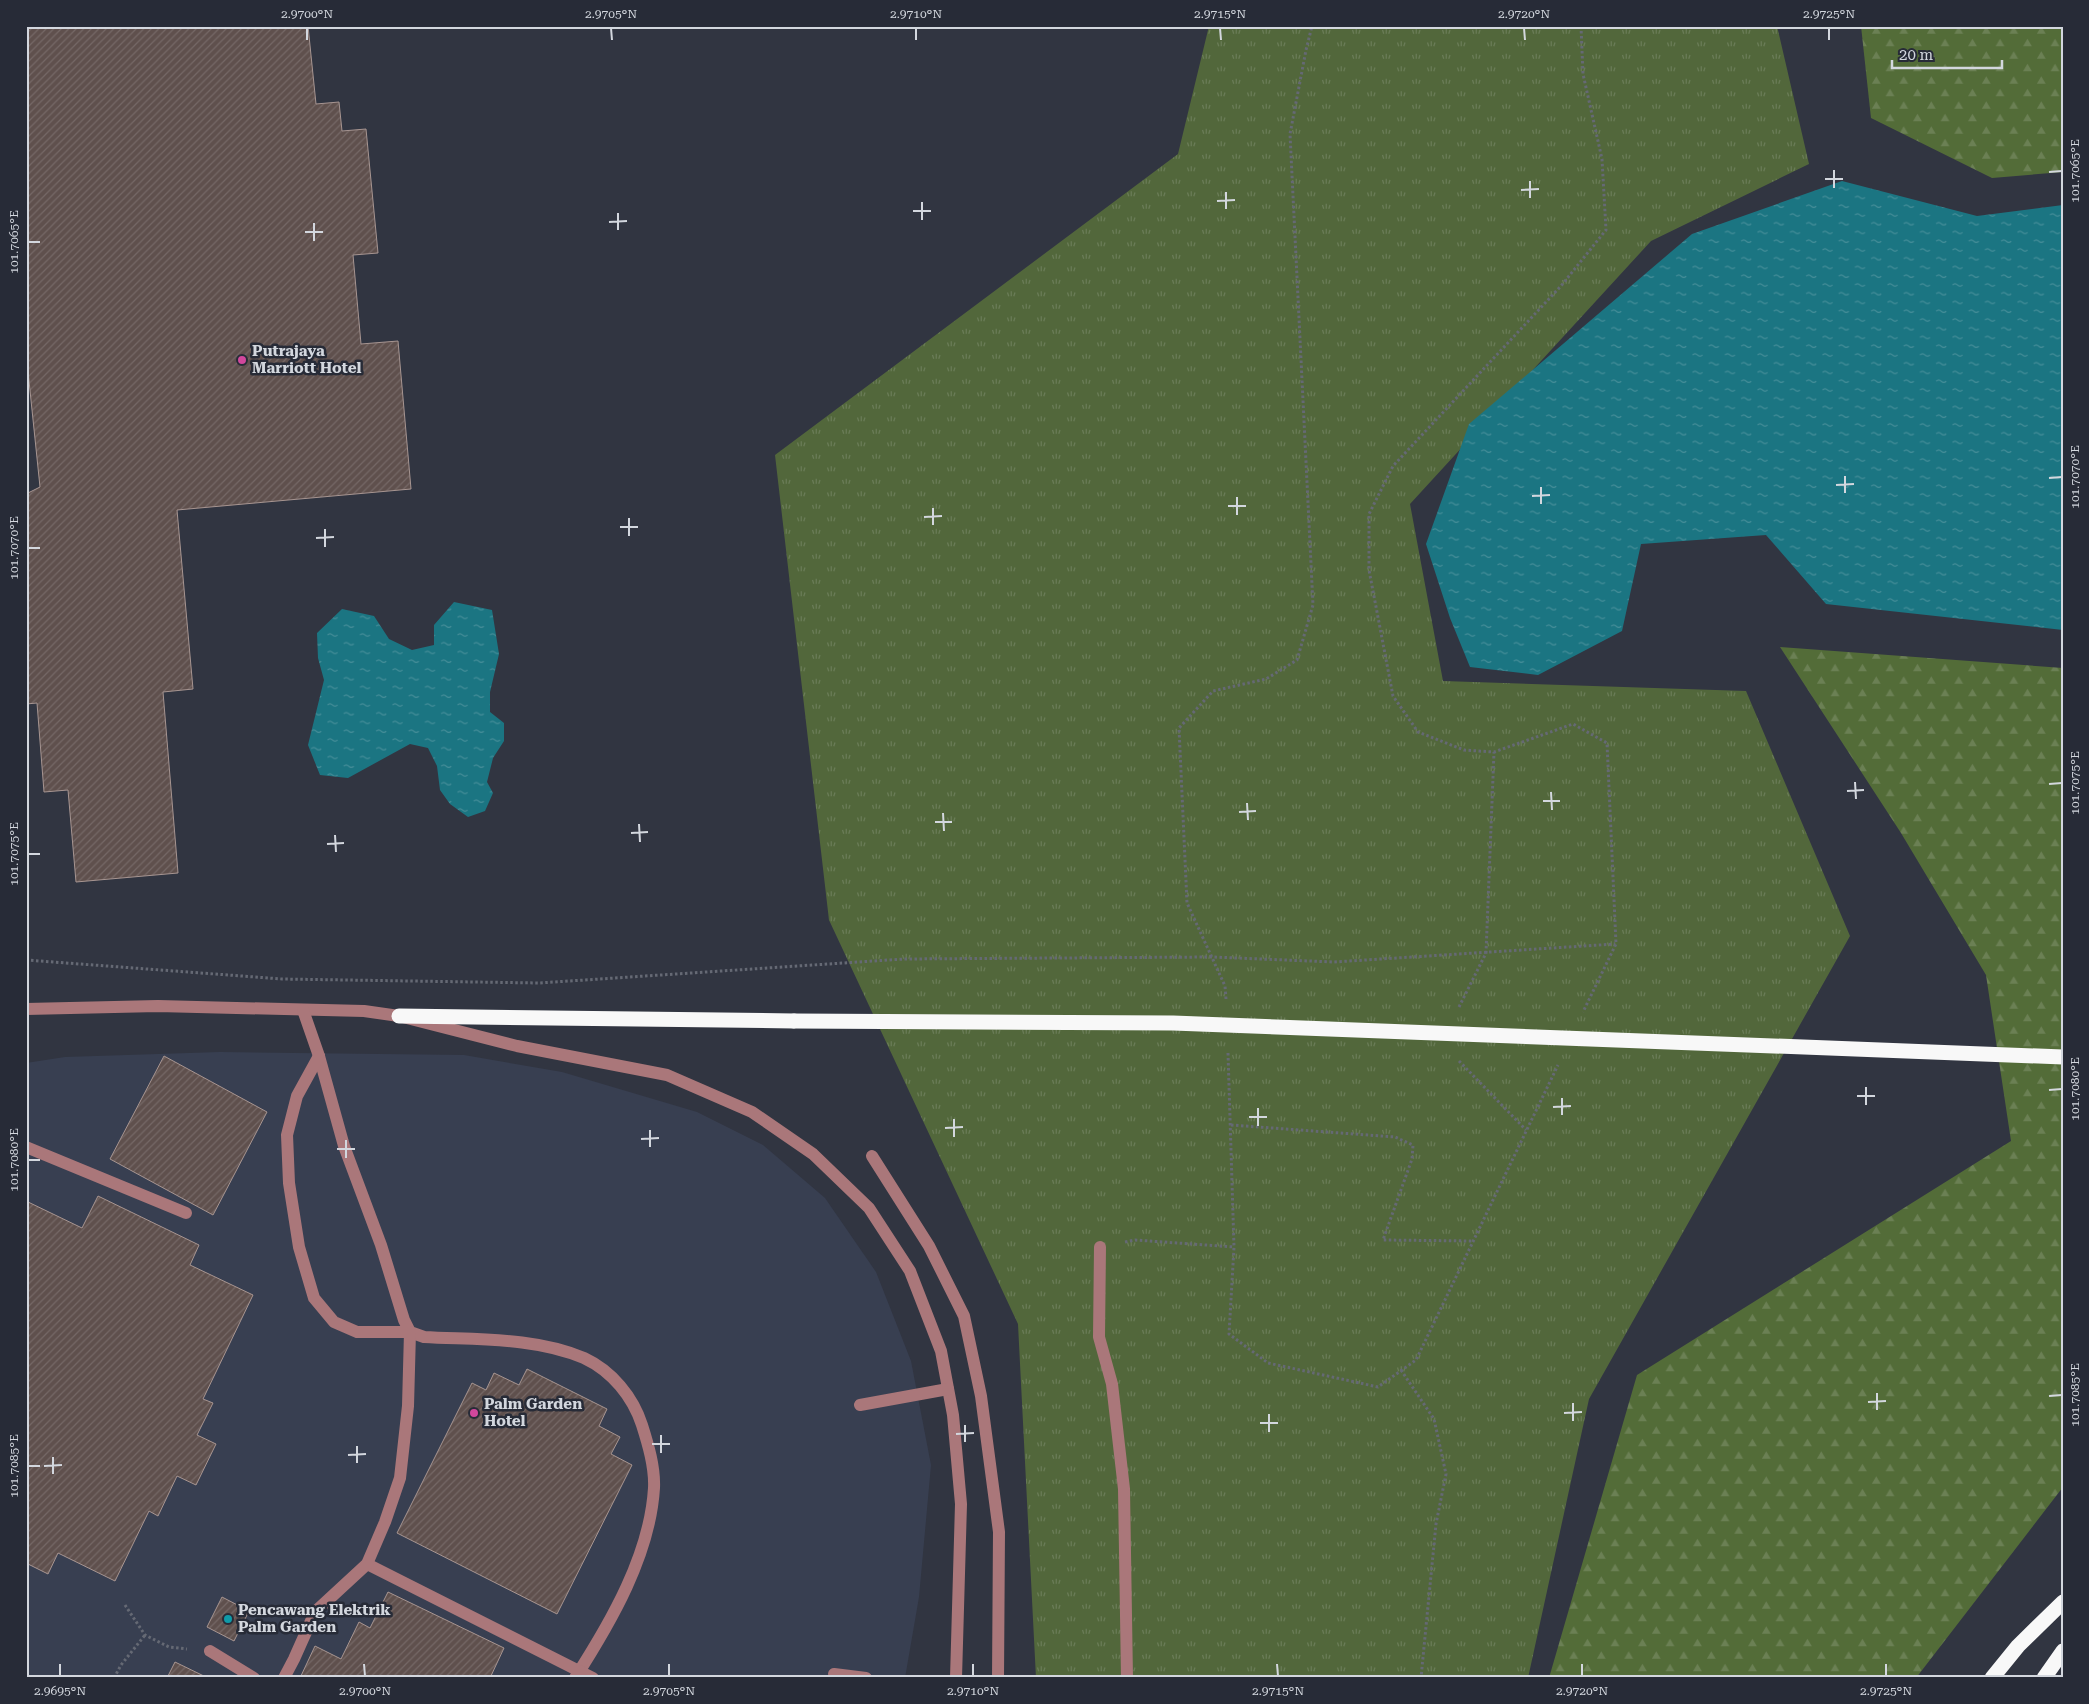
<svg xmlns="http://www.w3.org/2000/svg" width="2089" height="1704" font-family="'Roboto Serif',serif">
  <defs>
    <pattern id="forest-firs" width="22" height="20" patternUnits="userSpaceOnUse" patternTransform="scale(1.25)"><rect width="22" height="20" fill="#536c38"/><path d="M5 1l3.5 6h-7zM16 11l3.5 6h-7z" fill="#6b8054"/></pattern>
    <pattern id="park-tufts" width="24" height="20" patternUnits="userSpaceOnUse" patternTransform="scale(1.25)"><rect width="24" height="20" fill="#52673b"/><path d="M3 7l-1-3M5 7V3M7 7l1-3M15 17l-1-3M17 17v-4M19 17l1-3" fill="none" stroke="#6a7c57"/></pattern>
    <pattern id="water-ripples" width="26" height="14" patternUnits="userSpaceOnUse" patternTransform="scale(1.25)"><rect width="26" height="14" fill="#1b7582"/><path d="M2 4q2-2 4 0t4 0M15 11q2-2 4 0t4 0" fill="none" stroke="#468e99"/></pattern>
    <pattern id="building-hatch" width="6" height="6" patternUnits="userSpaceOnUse" patternTransform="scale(1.25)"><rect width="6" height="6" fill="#5f504d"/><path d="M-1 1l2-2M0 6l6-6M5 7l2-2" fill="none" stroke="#756866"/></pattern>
  </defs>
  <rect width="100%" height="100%" fill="#313541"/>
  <path fill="#383f51" d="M220 1052 464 1055 562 1072 697 1112 763 1145 825 1198 876 1272 911 1361 931 1465 919 1597 905 1678H26V1063L65 1057Z"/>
  <g fill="url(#forest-firs)">
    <path d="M1861 26H2063V172L1992 178 1871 118Z"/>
    <path d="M1780 647 2063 668V1487L1916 1678H1549L1637 1375 2011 1141 1986 975 1901 833Z"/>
  </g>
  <path fill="url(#park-tufts)" d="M1209 26H1777L1809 164 1651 241 1410 504 1443 681 1746 691 1850 936 1589 1399 1528 1678H1036L1018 1324 829 920 775 455 1178 154Z"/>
  <g fill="url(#water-ripples)">
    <path d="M1842 181 1977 216 2063 205V630L1826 604 1766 535 1641 544 1622 631 1538 675 1470 667 1450 618 1426 544 1469 424 1692 234Z"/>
    <path d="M454 602 492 610 499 654 490 692V712L504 723V741L493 758 487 782 493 793 485 811 468 817 450 804 440 790 437 766 428 748 410 744 348 778 320 775 308 745 324 680 318 658 317 633 342 609 374 616 389 639 412 650 434 645V625Z"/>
  </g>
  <g fill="url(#building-hatch)" stroke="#a79591">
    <path d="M26 26H308L316 104 339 102 342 131 366 129 378 253 353 255 361 344 398 341 411 489 177 510 193 689 163 692 178 873 76 882 68 790 44 792 37 703 26 704V494L40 487 26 352Z"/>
    <path d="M164 1056 267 1112 213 1215 110 1159Z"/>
    <path d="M98 1196 199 1245 190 1265 253 1295 203 1399 213 1403 197 1435 216 1444 196 1485 177 1476 158 1516 149 1511 115 1581 58 1553 48 1574 26 1563V1201L82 1228Z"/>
    <path d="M527 1369 607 1409 599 1426 620 1437 611 1454 632 1465 557 1614 397 1533 472 1383 486 1390 494 1373 519 1385Z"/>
    <path d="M388 1592 504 1648 490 1678H300L315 1646 341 1659 359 1622 370 1628Z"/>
    <path d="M222 1597 249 1611 234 1641 207 1627Z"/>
    <path d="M175 1662 208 1678H167Z"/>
  </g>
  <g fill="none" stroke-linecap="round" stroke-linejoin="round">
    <g stroke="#656974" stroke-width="3" stroke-dasharray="2.5 2.5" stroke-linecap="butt">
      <path d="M1581 26 1583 74 1602 159 1606 230 1561 286 1393 466 1369 514V570L1393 696 1418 732 1464 750 1494 752 1573 724 1607 743 1616 944 1583 1012"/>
      <path d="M26 960 282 979 539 983 904 959 1212 957 1334 962 1615 944"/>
      <path d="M1226 999 1225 986 1187 903 1179 728 1213 691 1266 679 1297 660 1313 605 1290 134 1306 50 1312 26"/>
      <path d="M1459 1007 1486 953 1494 752"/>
      <path d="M1228 1053 1234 1247 1229 1334 1268 1363 1378 1387 1416 1360 1558 1065"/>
      <path d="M1459 1061 1526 1130"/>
      <path d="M1231 1125 1395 1137 1413 1145 1412 1159 1383 1240 1473 1241"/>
      <path d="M1125 1242 1135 1240 1234 1247"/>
      <path d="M1401 1370 1434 1419 1446 1474 1436 1524 1421 1678"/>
      <path d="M125 1605 145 1635 169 1647 187 1649"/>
      <path d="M114 1678 121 1665 145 1635"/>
    </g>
    <g stroke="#aa777a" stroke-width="12">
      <path d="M26 1009 158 1006 364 1011 399 1016 517 1046 667 1075 752 1112 813 1154 869 1208 910 1271 941 1351 953 1415 961 1504 956 1678"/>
      <path d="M303 1010 319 1056 344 1146 381 1245 404 1320 410 1332 424 1337C477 1340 535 1337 584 1358 612 1371 633 1397 642 1425 648 1444 655 1467 654 1488 650 1555 611 1622 575 1678"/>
      <path d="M26 1147 186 1213"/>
      <path d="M872 1156 929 1246 964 1316 981 1396 999 1532 998 1678"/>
      <path d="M1100 1247 1099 1337 1112 1384 1124 1489 1127 1678"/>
      <path d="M860 1405 948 1389"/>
      <path d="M367 1564 593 1678"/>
      <path d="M210 1651 254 1678"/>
      <path d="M834 1674 866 1678"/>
      <path d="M284 1678 294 1659 315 1612 367 1564 385 1522 400 1478 408 1406 410 1332H357L334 1322 314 1298 299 1247 289 1183 287 1135 297 1096 319 1056"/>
    </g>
    <g stroke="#f8f8f8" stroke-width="15">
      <path d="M399 1016 794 1021"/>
      <path d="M1992 1678 2018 1646 2063 1602"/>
      <path d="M2044 1678 2063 1651"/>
    </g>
    <path stroke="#f8f8f8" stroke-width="15" d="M794 1021 1173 1023 2063 1057"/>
  </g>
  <path fill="none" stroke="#d3d7de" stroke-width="2" d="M307 28V40M611 28 612 40M916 28V40M1220 28 1221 40M1524 28 1525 40M1829 28V40M1834 170V188M2049 172 2062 171M1825 179H1843M1530 181V198M1521 190 1539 189M1226 192V209M1217 201 1235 200M922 202V220M913 211H931M618 213V230M609 222 627 221M314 223V241M305 232H323M28 242H40M1845 476V493M2049 478 2062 477M1836 485 1854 484M1541 487V504M1532 496 1550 495M1237 497V515M1228 506H1246M933 508V525M924 517 942 516M629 518V536M620 527H638M325 529V547M316 538 334 537M28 548H40M1855 782 1856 799M2049 784 2062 783M1847 791 1864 790M1551 792 1552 810M1543 801H1560M1247 803 1248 820M1239 812 1256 811M943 813 944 831M935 822H952M639 824 640 842M631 833 648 832M335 835 336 852M327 844 344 843M28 854H40M1866 1087V1105M2049 1090 2062 1089M1857 1096H1875M1562 1098V1115M1553 1107 1571 1106M1258 1108V1126M1249 1117H1267M954 1119V1137M945 1128 963 1127M650 1130V1147M641 1139 659 1138M346 1140V1158M337 1149H355M28 1160H40M1877 1393V1410M2049 1396 2062 1395M1868 1402 1886 1401M1573 1403V1421M1564 1413 1582 1412M1269 1414V1432M1260 1423H1278M965 1425V1442M956 1434 974 1433M661 1435V1453M652 1444H670M357 1446V1463M348 1455 366 1454M53 1457V1474M28 1466H40M44 1466 62 1465M60 1664V1676M364 1664 365 1676M669 1664V1676M973 1664V1676M1277 1664 1278 1676M1582 1664V1676M1886 1664V1676"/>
  <g fill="#d1479c" stroke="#272b37" stroke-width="2">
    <circle cx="242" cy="360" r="5"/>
    <circle cx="474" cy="1413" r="5"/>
  </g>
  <circle fill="#0f9aa8" stroke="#272b37" stroke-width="2" cx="228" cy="1619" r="5"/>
  <g text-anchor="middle" stroke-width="5" stroke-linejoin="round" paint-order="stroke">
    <g font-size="15" font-weight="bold" fill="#d3d7de" stroke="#272b37" text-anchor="start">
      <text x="252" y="356">Putrajaya<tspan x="252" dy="17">Marriott Hotel</tspan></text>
      <text x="484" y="1409">Palm Garden<tspan x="484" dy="17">Hotel</tspan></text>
      <text x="238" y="1615">Pencawang Elektrik<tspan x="238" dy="17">Palm Garden</tspan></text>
    </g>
  </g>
  <rect width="2089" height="1704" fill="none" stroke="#272b37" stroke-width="55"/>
  <path d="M1892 60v8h110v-8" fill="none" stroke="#d3d7de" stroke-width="2.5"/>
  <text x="1899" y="60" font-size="15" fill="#d3d7de" stroke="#272b37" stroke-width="4" paint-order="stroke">20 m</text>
  <rect x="28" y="28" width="2034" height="1648" fill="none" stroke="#d3d7de" stroke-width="2"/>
  <g font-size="12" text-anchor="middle" fill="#d3d7de">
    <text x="307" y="18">2.9700°N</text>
    <text x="611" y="18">2.9705°N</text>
    <text x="916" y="18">2.9710°N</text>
    <text x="1220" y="18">2.9715°N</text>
    <text x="1524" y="18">2.9720°N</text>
    <text x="1829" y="18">2.9725°N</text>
    <text transform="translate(2075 171) rotate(-90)" y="4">101.7065°E</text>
    <text transform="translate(14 242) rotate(-90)" y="4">101.7065°E</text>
    <text transform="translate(2075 477) rotate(-90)" y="4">101.7070°E</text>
    <text transform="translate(14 548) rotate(-90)" y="4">101.7070°E</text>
    <text transform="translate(2075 783) rotate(-90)" y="4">101.7075°E</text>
    <text transform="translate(14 854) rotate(-90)" y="4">101.7075°E</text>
    <text transform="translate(2075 1089) rotate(-90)" y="4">101.7080°E</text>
    <text transform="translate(14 1160) rotate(-90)" y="4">101.7080°E</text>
    <text transform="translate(2075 1395) rotate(-90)" y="4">101.7085°E</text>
    <text transform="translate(14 1466) rotate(-90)" y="4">101.7085°E</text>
    <text x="60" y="1695">2.9695°N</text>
    <text x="365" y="1695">2.9700°N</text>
    <text x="669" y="1695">2.9705°N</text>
    <text x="973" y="1695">2.9710°N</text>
    <text x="1278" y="1695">2.9715°N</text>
    <text x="1582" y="1695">2.9720°N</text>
    <text x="1886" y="1695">2.9725°N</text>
  </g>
</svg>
